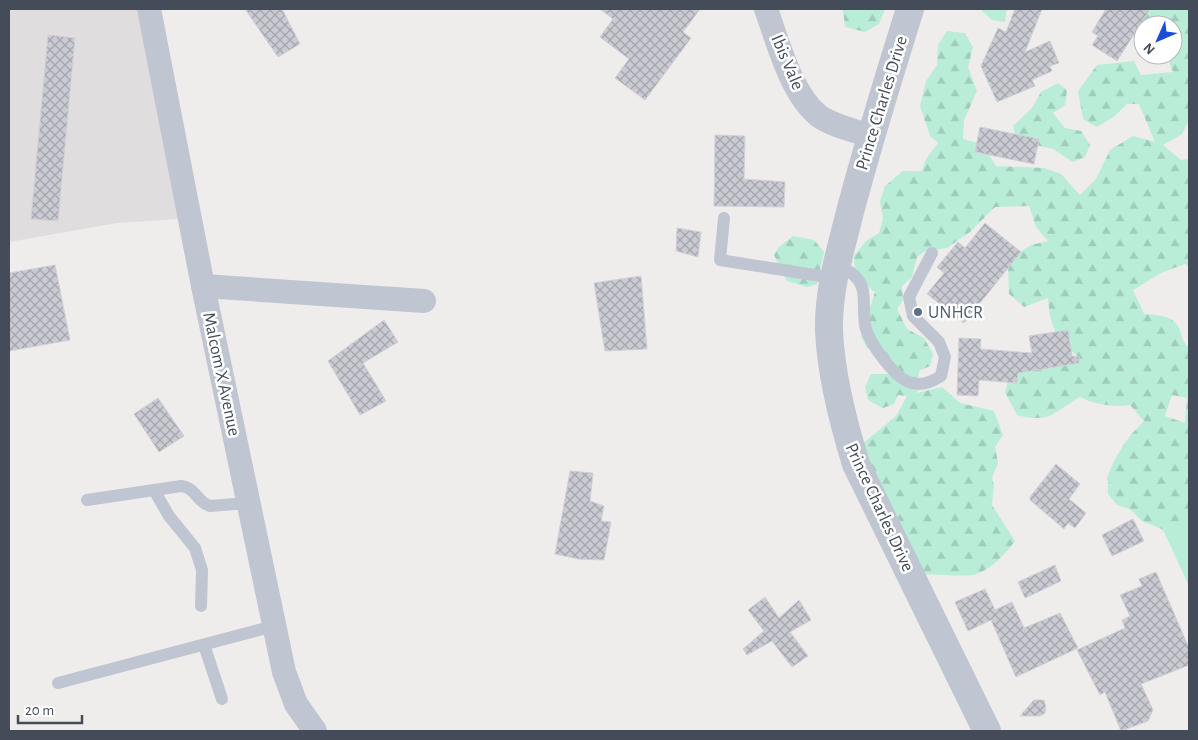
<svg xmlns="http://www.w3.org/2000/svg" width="1198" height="740" font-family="'Alegreya Sans',sans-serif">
  <defs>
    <pattern id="forest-firs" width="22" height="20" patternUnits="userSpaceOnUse" patternTransform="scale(1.25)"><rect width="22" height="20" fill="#b9edd7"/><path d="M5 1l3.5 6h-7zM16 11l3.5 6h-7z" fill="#a0cdbb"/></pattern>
    <pattern id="building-cross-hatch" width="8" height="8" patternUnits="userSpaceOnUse" patternTransform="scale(1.25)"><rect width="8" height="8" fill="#c9cad2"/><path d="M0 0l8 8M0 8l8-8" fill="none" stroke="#a5a6ad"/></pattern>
  </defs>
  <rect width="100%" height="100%" fill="#efecec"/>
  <path fill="#e0ddde" d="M9 9H137L179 219 117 223 9 242Z"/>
  <path fill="#b9edd7" d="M1189 489V586L1152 506Z"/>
  <g fill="url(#forest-firs)" fill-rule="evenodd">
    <path d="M843 9H885L879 24 865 32 845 27Z"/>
    <path d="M980 9H1007L1005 22 992 20Z"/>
    <path d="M1148 9H1189V120L1182 134 1163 145 1181 160 1189 159V266L1185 264 1161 273 1133 290 1144 314C1158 315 1174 315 1180 330 1182 338 1183 342 1189 348V513L1182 521 1164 530 1142 521 1130 509 1117 505 1108 494V482L1112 487 1107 478C1114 457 1128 436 1144 421L1130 405C1114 408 1094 404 1080 397 1053 412 1051 424 1017 415L1005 392 1009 377 1052 362 1080 358C1057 340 1050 328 1048 298L1024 307 1009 294 1008 260 1031 245 1048 241 1036 227 1029 206 995 207 970 232 947 248 925 251 917 257 912 277 902 286 903 300 897 309 907 329 924 338 933 354 930 366 919 371 917 393 942 387 960 403 994 411 1003 435 995 447 998 463 992 478 994 486 992 505 1015 541C1005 554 992 569 976 574 966 578 935 573 921 575L861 445 896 416 907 396 898 395 894 404 883 408 868 400 865 387 871 374H889L887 355 867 348 861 336 875 292 855 276 854 256 866 241 879 233 883 219 880 201 885 186 903 171H922L926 159 938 143 930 136 920 106 926 81 937 65 938 45 947 31 965 33 973 47 968 67 977 91 964 120 963 139 982 144 996 166 1044 168 1061 174 1080 195 1096 179 1110 150 1133 136 1155 142 1139 104H1127L1115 116 1097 127 1083 119 1078 91 1097 65 1134 61 1141 75 1173 72 1166 55H1173V25H1143V44L1127 32V22ZM1172 395 1187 398 1185 423 1165 416Z"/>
    <path d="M1058 83 1067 90 1065 105 1053 113 1065 128 1081 131 1090 145 1085 157 1073 162 1053 149 1017 141 1013 126 1032 108 1041 92Z"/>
    <path d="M793 236 814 240 824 252 817 284 807 287 787 281 774 255 779 247Z"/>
  </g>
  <g fill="url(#building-cross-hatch)" stroke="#d0d1d8">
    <path d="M245 9H282L300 44 278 57Z"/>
    <path d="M600 9H700L683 32 691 38 645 100 615 78 629 59 600 37 613 19Z"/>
    <path d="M1015 9H1042L1025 52 1050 41 1059 63 1050 66 1052 71 1032 80 1035 86 997 102 981 66 998 28 1006 32Z"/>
    <path d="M1106 9H1150L1117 61 1092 45 1098 36 1092 32Z"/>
    <path d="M48 35 75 38 58 221 31 219Z"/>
    <path d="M980 127 1039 139 1034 164 975 152Z"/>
    <path d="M715 135 745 136 744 179 785 182 784 207 714 206Z"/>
    <path d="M985 223 1021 252 964 323 927 294 944 273 937 267 958 242 965 248Z"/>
    <path d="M677 228 701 232 698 257 676 251Z"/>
    <path d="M55 265 70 340 9 351V273Z"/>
    <path d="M641 276 647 349 605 351 594 283Z"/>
    <path d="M384 320 398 342 363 363 386 401 360 415 328 361Z"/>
    <path d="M1068 330 1072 356 1079 357V363L1018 373 1017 383 979 380 978 396 957 395 959 338 981 339 980 349 1032 353 1029 336Z"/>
    <path d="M158 398 184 436 159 452 134 414Z"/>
    <path d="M1056 464 1080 484 1069 499 1086 513 1075 528 1068 523 1064 529 1030 500V497Z"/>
    <path d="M570 471 593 473 590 501 604 506 601 521 611 522 604 560 578 559 555 554Z"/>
    <path d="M1133 519 1144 541 1112 556 1102 535Z"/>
    <path d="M1055 565 1061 581 1025 598 1018 582Z"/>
    <path d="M1156 572 1189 648V665L1141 684 1153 710 1148 721 1121 731 1105 692 1100 695 1077 650 1125 628 1122 620 1130 616 1120 595 1142 586 1139 579Z"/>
    <path d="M985 589 995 610 1012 602 1024 628 1060 613 1078 648 1016 677 991 620 968 631 955 602Z"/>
    <path d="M765 597 779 618 799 600 811 620 790 632 808 656 792 667 772 641 747 655 743 649 764 631 748 610Z"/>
    <path d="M1034 700H1044L1046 708 1045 713 1040 716H1020Z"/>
  </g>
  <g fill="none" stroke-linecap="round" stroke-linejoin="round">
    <g stroke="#bfc5d1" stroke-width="12">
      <path d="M724 218 720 260 833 278"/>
      <path d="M836 265C847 269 858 276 862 287 866 300 862 316 866 329 871 345 896 380 912 383 923 386 932 382 941 376L945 357 939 342 913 316 909 297 932 253"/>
      <path d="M154 490 169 516 195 548 202 570 201 606"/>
      <path d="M87 500 181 486C195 487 197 502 210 506L248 503"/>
      <path d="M204 645 222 699"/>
      <path d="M58 683 274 626"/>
    </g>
    <g stroke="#bfc5d1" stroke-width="24">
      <path d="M149 9 203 286 284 672 296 704 315 731"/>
      <path d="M766 9C778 42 791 94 819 116 833 126 853 130 870 136"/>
      <path d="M203 286 424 301"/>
    </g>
    <path stroke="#bfc5d1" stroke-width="28" d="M910 9C889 76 868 144 850 212 840 252 828 290 829 331 831 376 843 422 856 464L987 731"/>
  </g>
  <circle fill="#5c6f8a" stroke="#fff" stroke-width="2" cx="918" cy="312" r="5"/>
  <g text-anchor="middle" stroke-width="5" stroke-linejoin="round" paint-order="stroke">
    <g font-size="18" fill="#454c59" stroke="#fff">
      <text transform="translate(788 62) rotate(67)" y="6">Ibis Vale</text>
      <text transform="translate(881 103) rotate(-73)" y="6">Prince Charles Drive</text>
      <text transform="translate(222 374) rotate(78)" y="6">Malcom X Avenue</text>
      <text transform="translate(880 507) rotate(65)" y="6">Prince Charles Drive</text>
    </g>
    <g font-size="18" fill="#4e5e75" stroke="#fff" text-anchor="start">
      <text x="928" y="318">UNHCR</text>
    </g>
  </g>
  <rect width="1198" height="740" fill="none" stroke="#454c59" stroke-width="20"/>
  <g transform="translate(1158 40) rotate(225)"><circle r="24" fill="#ffffff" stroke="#b5b7bd"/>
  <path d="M0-4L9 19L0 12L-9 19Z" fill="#1b4cd9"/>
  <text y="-8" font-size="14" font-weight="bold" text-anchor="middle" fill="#454c59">N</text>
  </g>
  <path d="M18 715v8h64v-8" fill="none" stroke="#454c59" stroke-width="2.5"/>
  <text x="25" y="715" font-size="15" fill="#454c59" stroke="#ffffff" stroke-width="4" paint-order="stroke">20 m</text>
</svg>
